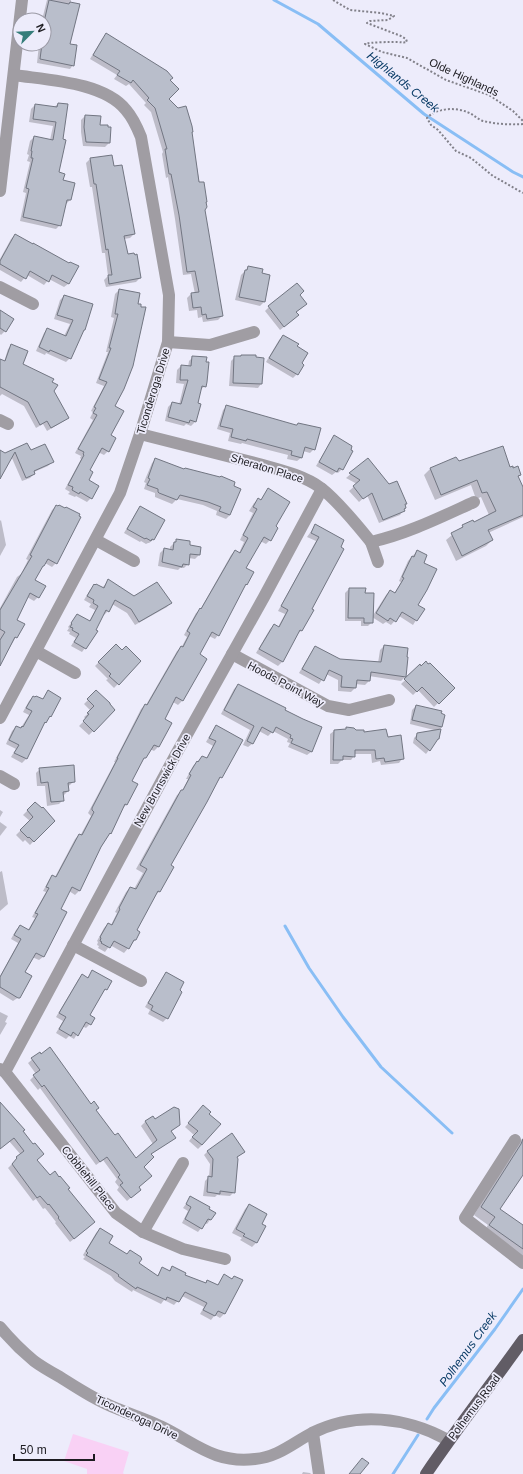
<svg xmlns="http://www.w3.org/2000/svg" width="523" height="1474" font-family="Arial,sans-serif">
  <rect width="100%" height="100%" fill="#edecfb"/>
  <path fill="#f9d1f5" d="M73 1434 129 1452 123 1473 124 1474H87V1469L64 1461Z"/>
  <g fill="#0003">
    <path d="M47 0H71L69 45 73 65 70 69 37 63 39 44H44V20H42Z"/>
    <path d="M106 35 169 80 168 99 191 132 222 316 218 320 203 322 202 317 198 318 197 310 189 311 187 298 191 294H195L191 274 183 275 175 219 168 177 166 178 162 154 163 152 151 112 144 105 146 103 129 84 126 86 114 79 117 75 90 59 102 39Z"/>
    <path d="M58 104 57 173 70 200 66 204 60 225 56 229 20 221 26 193 23 192 30 162 27 161 29 155 27 154 30 141 34 137 50 140 53 126 29 122 31 109 35 105 54 107Z"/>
    <path d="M85 116 99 126 110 128 109 143 105 147 83 146 81 132V120Z"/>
    <path d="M112 156 114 167 134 234 130 238 124 239 127 255 140 278 136 282 106 287 104 280 108 276 105 253H102L92 187H90L86 163 90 159Z"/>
    <path d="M15 235 69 264 77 267 68 284 64 287 49 279 44 285 27 275 21 282 0 270V259L11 239Z"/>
    <path d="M249 267 261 274 264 302 260 306 235 300 241 275Z"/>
    <path d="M119 290 114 407 108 451 104 455 98 452 88 470V480L91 498 87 502 76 496 75 497 68 494 70 492 65 489 81 459 80 458 81 456 75 453 93 420 90 418 93 412 91 411 104 386 96 383 108 352H106L114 318 111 317 115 294Z"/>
    <path d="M299 295 302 308 295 313 294 319 280 330 265 311 269 307Z"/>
    <path d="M64 296 92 305 70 358 66 362 46 353 45 355 36 351 44 333 48 329 64 336 70 324 54 319 60 300Z"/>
    <path d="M0 311 5 331 1 335 0 334Z"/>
    <path d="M283 336 296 347 300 364 297 374 293 378 266 362 279 340Z"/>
    <path d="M11 346 22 365 51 383 53 391 67 418 64 421 47 431 43 424 36 428 24 406 2 394 0 396V360L4 362 8 349Z"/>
    <path d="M193 357 205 386 200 390 195 422 191 426 186 424 184 426 165 421 168 407 172 403 179 405 184 384 176 383 177 370 181 366 188 367 189 361Z"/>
    <path d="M235 357 261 384 258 388 229 386 231 361Z"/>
    <path d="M227 406 296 426 314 449 310 453 303 451 301 458 297 461 287 459 288 455 242 443 241 444 228 441 230 433 217 429 223 410Z"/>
    <path d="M334 437 352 452 342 469 338 473 336 472 332 475 316 466 331 441Z"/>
    <path d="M27 444 30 451 52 462 48 466 34 472V474L30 478 22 481 11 456 0 477V451L5 454Z"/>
    <path d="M456 458 459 462 509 468 520 475 518 478 523 489V517L488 533 492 540 486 546 456 561 446 540 463 526 473 521 474 523 489 515 481 497 476 499 471 485 435 500 424 475 430 469Z"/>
    <path d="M156 459 184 470 230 515 226 519 216 515 217 511 203 505 177 499 172 504 155 497V493L144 489 146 483 144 482 152 463Z"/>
    <path d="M368 459 405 508 400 515 379 523 367 495 359 502 349 491 357 484 346 478Z"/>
    <path d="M268 490 274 527 270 540 266 544 260 541 245 568 246 584 243 587 218 635 215 639 209 636 199 654 205 659 182 701 178 705 173 702 163 719 170 723 158 747 154 751 150 749 130 781 137 785 126 805 122 809 110 833 101 847 79 891 75 895 69 891 60 909 66 912 43 957 39 960 32 957 24 973 19 997 13 1001 0 993V976L18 943 11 939 16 930 20 926 28 930 35 918 32 917 46 892 43 891 49 880 52 876 55 877 75 839 79 835 80 836 91 816 88 813 115 762H114L141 709 145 705H146L177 651 181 648 187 637 184 635 196 613 200 610 231 555 235 551 239 553 244 542 240 540 253 513 249 511 254 503 258 500 260 501Z"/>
    <path d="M56 506V563L52 567 45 563 39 570 34 580 38 597 34 601 27 597 16 621 23 625 0 664V608L17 577 21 574 28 560 26 559 52 510Z"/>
    <path d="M140 507 164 520 153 540 149 543H148L146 544 141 541 140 542 124 533 137 511Z"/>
    <path d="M1 520 6 545 0 556V521Z"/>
    <path d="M315 526 343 540 311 610H312L301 631 297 634 282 662 278 666 256 653 270 629 274 626 278 627 285 614 278 611 316 541 307 537Z"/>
    <path d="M177 540 189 546 200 547 199 555 195 559 189 558 188 564 184 568H180L178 570 158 566 160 553 164 549 170 550V547Z"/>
    <path d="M417 551 422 563 417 605 423 609 413 625 399 616 391 625 386 622 383 624 372 617 386 595 390 591 394 594 401 582 399 581 408 561Z"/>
    <path d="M108 581 134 597 170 603 167 607 135 625 127 613 112 604 108 611 104 615 103 614 85 648 82 652 71 646 76 638 69 634 70 632 67 631 69 628 68 627 77 615 89 622 95 610 89 607 91 604 84 600 90 590 94 586 102 588Z"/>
    <path d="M349 589 364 594 372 622 368 626H361V621H345V593Z"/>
    <path d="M116 645 122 651 140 661 114 688 106 680 108 679 95 666Z"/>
    <path d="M384 646 406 658 405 677 401 681 369 676V681L365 685 355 684V688L351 692 338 691V680L326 674 319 684 299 673 312 651 315 647 340 660 378 663 380 650Z"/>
    <path d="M420 666 453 688 434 707 418 690 413 695 401 684Z"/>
    <path d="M238 685 311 752 307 755 288 747 290 743 287 742 288 739 273 731 268 736 259 731 252 744 248 747 243 745 250 730 221 714 234 689Z"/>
    <path d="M48 692 60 698 50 716 43 725 26 759 22 763 11 757 16 749 6 744 12 731 16 727 20 729 29 715 23 712 29 701 33 697 42 700Z"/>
    <path d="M96 692 114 710 89 735 79 726 86 719 84 717 91 711 84 704Z"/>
    <path d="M416 706 442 727 438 731 410 724 412 710Z"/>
    <path d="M216 726 221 777 218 781 169 866 159 892 155 895 135 931V940L124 953 110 945 105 952 98 948 99 946 97 945 98 942 97 941 104 928 108 924 111 925 117 913 115 912 126 892 130 888 134 889 143 873 136 869 177 795 182 791 188 779H186L193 766 202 757 206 759 213 746 206 742 213 730Z"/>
    <path d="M334 731 363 733 387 738 402 759 399 763 381 765 380 761 372 763 371 754H354V756L351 760H342L338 764H330V734Z"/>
    <path d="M418 734 435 742 426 754 413 743 414 738Z"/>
    <path d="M40 769 74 781 70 785 68 786V791L64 795H62L63 800 59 804 47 806 45 786H37L36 773Z"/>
    <path d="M35 803 53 821 30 845 25 840 23 842 16 835 30 821 23 815Z"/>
    <path d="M0 810 3 812 0 817Z"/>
    <path d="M0 822 7 827 0 836Z"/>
    <path d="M2 871 8 904 0 911V872Z"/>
    <path d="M92 972 106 989 102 993 89 1016 93 1018 90 1024 86 1028 82 1026 74 1039 69 1036 66 1039 56 1033 63 1021 56 1017 78 980 82 976 87 978Z"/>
    <path d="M167 974V1018L163 1022 148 1014 150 1010 145 1007 163 977Z"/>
    <path d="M0 1012 8 1016 5 1022 7 1023 0 1035Z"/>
    <path d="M40 1053 91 1105 98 1108 95 1111 113 1135 136 1159 153 1144 141 1126 145 1122 153 1117 155 1121 179 1124 171 1132 175 1138 150 1155 143 1167 136 1193 127 1201 117 1190 119 1187 115 1182 117 1179 103 1160 96 1165 40 1088 38 1090 30 1080 36 1074 28 1063Z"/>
    <path d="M0 1103 22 1131 36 1160 49 1177 67 1189 90 1226 70 1242 55 1223 56 1222 45 1208 43 1209 36 1199 33 1201 8 1168 21 1155 9 1141 0 1149Z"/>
    <path d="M200 1111 208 1114 202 1145 198 1149 189 1141 194 1135 185 1127Z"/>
    <path d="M523 1138V1173L498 1209 523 1226V1263L482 1234 488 1225 474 1215 519 1142Z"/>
    <path d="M208 1151 244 1152 236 1158 234 1192 230 1196 217 1195 215 1197 203 1196 205 1181 209 1177 210 1164 204 1155Z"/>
    <path d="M191 1197 214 1213 210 1220 207 1224 205 1223 198 1232 182 1223 188 1211 183 1208Z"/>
    <path d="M249 1205 260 1224 265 1227 256 1243 252 1247 240 1240 242 1238 232 1233 245 1209Z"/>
    <path d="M100 1229 107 1243 157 1276 162 1269 168 1271 172 1268 184 1275 205 1284 208 1281 217 1286 224 1276 231 1280 234 1277 241 1281 224 1314 220 1318 215 1315 211 1320 200 1314 204 1307 182 1296 174 1305 164 1300 161 1304 133 1290 132 1292 115 1281 111 1276 83 1259 85 1257 83 1255 96 1233Z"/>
    <path d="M303 1472 310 1473 311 1474H302Z"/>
  </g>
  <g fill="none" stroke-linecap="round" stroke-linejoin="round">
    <g stroke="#89bef5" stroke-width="3">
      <path d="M274 0 318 24 424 114 513 172 523 177"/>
      <path d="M285 926 309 968 343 1017 381 1067 452 1133"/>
      <path d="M427 1419 434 1408 495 1329 523 1289"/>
      <path d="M393 1474 418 1435"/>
    </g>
  </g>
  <g fill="#b9becb" stroke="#727682">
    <path d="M49 0 69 4 70 2 80 4 70 44 77 45 74 66 40 59 42 44H44V22Z"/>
    <path d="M106 33 167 71 173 78 170 80 179 89 169 99 178 108 186 106 192 126 193 132H192L199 182H204L207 202H206L207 207 205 210 223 316 207 319 206 314 202 315 201 307 193 308 191 293 199 292 195 271 187 272 179 215 171 174H169L165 149H167L155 108 147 100 149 98 133 80 131 83 117 75 120 71 93 55Z"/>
    <path d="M58 103 68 104 63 139 66 140 59 172 65 174 63 180 75 183 71 200H67L61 226 23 217 29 189 26 188 33 158H31L32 151H31L34 136 53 140 56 122 33 119 35 104 57 107Z"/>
    <path d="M85 115 101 116 100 125H108V127H111L110 143 86 142 84 127Z"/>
    <path d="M112 155 114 166 122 165 135 234 124 236 128 254 134 253 135 255 137 254 141 278 109 284 108 275H112L108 249 106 250 96 184H94L90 158Z"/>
    <path d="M15 234 33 244V243L69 263 70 262 79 266 69 284 52 275 49 282 30 271 26 279 0 264V261Z"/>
    <path d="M248 266 263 269 262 273 270 275 265 302 239 297 245 270H247Z"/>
    <path d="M297 283 304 291 300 295 307 304 296 312 299 315 284 327 268 306Z"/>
    <path d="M119 289 140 293 138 304H141V307H146L133 366 124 389 115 406 124 411 111 435 116 438 109 452 102 448 90 470 93 472 89 480 99 486 92 499 80 492 79 494 72 490 73 487 68 485 84 455 83 454 84 452 78 449 97 415 93 413 96 408 94 407 107 382 99 379 111 348H109L118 314H115Z"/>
    <path d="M64 295 93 304 85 330H84L71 359 50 350 49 352 39 347 47 328 66 336 73 320 57 315Z"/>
    <path d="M0 310 14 319 6 332 0 328Z"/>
    <path d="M283 335 299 344 297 346 308 353 302 363 304 365 298 375 269 358Z"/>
    <path d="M11 344 28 351 23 364 54 379 52 382 58 385 54 391 69 418 51 428 47 421 40 425 28 402 0 387V359L5 361Z"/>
    <path d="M241 355H256V357L264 358 262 384 233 383 234 356H241Z"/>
    <path d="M192 356 207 357 206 362H209L207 382 206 387 202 386 198 403 201 404 196 422 190 420 189 423 168 417 172 402 181 404 188 380H180L181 365 191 366Z"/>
    <path d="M226 405 296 425H297L298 423 321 428 315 450 305 447 302 458 291 455 292 451 247 439 246 441 231 437 233 429 220 426Z"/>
    <path d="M334 435 352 446 351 450 353 451 343 470 339 468 337 472 319 462Z"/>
    <path d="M27 443 31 450 45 444 54 462 34 471 35 474 26 478 15 452 0 479V450L5 453Z"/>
    <path d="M503 446 510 467 513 466V468L518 466 521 475 518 476 523 487V515L488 530 493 540 462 556 451 533 463 527 462 525 473 520 474 522 496 511 487 492 482 493 477 480 441 495 430 468 456 457 459 461Z"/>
    <path d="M155 458 184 469 185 468 220 477 221 476 235 482 234 486 241 489 230 515 219 511 221 507 208 502 180 495 177 500 159 493 158 492V489L147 485 150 479 148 478Z"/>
    <path d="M368 458 389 484 397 481 407 504H405L406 508 404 509 405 511 383 520 372 493 363 499 353 486 360 480 349 473Z"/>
    <path d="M268 488 290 502 276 526 278 528 271 541 264 537 257 549 246 568 254 572 247 585 246 584 219 636 212 632 200 654 207 659 183 701 176 697 165 719 172 723 159 747 154 745 146 758H144L132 781 138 784 127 805 125 804 111 834 110 833 101 847 80 891 72 887 61 909 67 912 44 957 36 953 25 972 32 976 20 998H18L0 987V977L21 939 14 935 20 925 29 930 38 914 35 913 49 888 46 887 52 875 56 877 79 834 82 835 94 812 92 810V808L118 758H117L145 704 147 705 181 646 183 647 190 633 187 631 200 608 201 609 235 550 240 553 248 538 243 535 257 509 253 507 258 498 261 500Z"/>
    <path d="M56 505 58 506 59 505 65 508 66 507 80 514 79 516 81 517 57 564 48 559 44 566H43L35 580 46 586 39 598 30 593 17 620 25 624 17 638 15 637 0 666V640L5 632 0 629V610L32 556 30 555Z"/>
    <path d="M140 506 165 520 154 540 152 539 151 541 146 538 145 539 127 529Z"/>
    <path d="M315 524 344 540 341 547 344 549 312 609 314 610 302 631 300 630 283 662 259 649 274 624 279 627 288 610 281 606 319 537 311 533Z"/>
    <path d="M176 539 190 541V545L201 547 200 555 190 554 189 565 183 564 182 567 162 562 164 548 173 550 174 542H176Z"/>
    <path d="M417 550 427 555 424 563 437 569 427 590 418 605 425 609 417 621 402 612 396 622 390 618 388 621 376 613 390 590 395 593 404 578 402 577 412 556 414 557Z"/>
    <path d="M108 579 134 596 157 582 172 603 139 622 131 609 115 600 109 612 106 610 96 630 98 631 86 649 74 642 79 634 72 630 73 628 70 627 72 624 71 623 77 614 90 621 98 606 93 603 94 600 87 596 94 584 95 585 96 584 104 588Z"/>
    <path d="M349 588H366L365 593H374L373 623H364V618H348Z"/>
    <path d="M116 644 122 650 126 646 141 661 119 685 109 676 111 674 98 662Z"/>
    <path d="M384 645 408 648 407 657H408L406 677 371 672 370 681 357 680 356 688 341 687 342 676 329 670 324 681 302 669 315 646 340 659 381 662Z"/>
    <path d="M426 661 428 664 430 663 455 688 439 704 422 687 417 692 404 679 420 664 421 666Z"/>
    <path d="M238 684 286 708 285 710 303 719 322 727 312 752 291 743 293 739 290 738 291 735 276 727 273 733 262 727 253 744 247 741 254 726 224 710Z"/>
    <path d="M48 690 61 698 51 717 50 716 46 723 45 722 27 759 14 753 19 745 9 740 16 726 21 728 22 726 23 727 32 711 26 708 33 696 35 697 36 696 43 699Z"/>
    <path d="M96 690 110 703V704L115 710 94 732 83 721 89 714 87 713 94 706 87 699Z"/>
    <path d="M416 705 442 711 441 713 445 715 442 727 412 720Z"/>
    <path d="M216 725 243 740 222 778 220 777 207 802 171 865 174 867 160 892 158 891 137 930 140 932 136 940H134L129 949 114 941 110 948 101 943 102 942 100 941 101 938 100 937 108 923 112 925 120 909 119 908 130 887 136 889 147 869 140 865 181 790H183L191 775 189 774 197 761 198 762 202 756 207 758 216 741 209 738Z"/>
    <path d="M346 727 354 728 356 730H364V732L386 729 388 737 401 735 404 759 385 762 384 758 376 759 375 750H355V757L343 756V760H333L334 730 346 729Z"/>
    <path d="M441 729 439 739H438L430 751 416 739 417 733Z"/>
    <path d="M74 765 75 782 68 783 69 791 63 792 64 801 51 802 48 782 41 783 39 768Z"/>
    <path d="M35 802 42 808 43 807 55 821 34 842 29 837 28 838 20 830 33 817 27 810Z"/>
    <path d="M92 970 112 981 107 990 105 989 90 1015 95 1018 91 1025 86 1022 78 1036 73 1032 71 1036 59 1029 66 1017 59 1013 82 974 88 978Z"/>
    <path d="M166 972 184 982 180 990 182 992 168 1019 151 1010 153 1006 148 1003Z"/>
    <path d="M50 1047 91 1104 94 1101 99 1108 96 1110 114 1134 115 1135 118 1133 136 1158 157 1140 145 1121 153 1116 155 1119 174 1107 179 1109 180 1125 171 1131 176 1138 151 1154 154 1157 144 1167 152 1176 139 1187 141 1190 131 1198 120 1185 123 1183 118 1177 120 1175 107 1157 100 1162 44 1085 42 1087 33 1075 40 1070 31 1058 40 1052 41 1054Z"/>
    <path d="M0 1102 25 1130 23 1131 33 1144 35 1143 44 1154 37 1160 50 1175 55 1171 59 1177 60 1176 70 1188 68 1189 95 1222 74 1239 58 1218 59 1217 49 1204 48 1205 40 1196 37 1198 12 1164 17 1158 16 1157 24 1151 14 1138 0 1149Z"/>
    <path d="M203 1105 211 1112 209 1114 221 1124 202 1145 192 1137 198 1131 188 1123Z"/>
    <path d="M232 1133 245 1152 237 1157 238 1159 235 1193 220 1191V1194L207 1192 208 1176 212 1177 213 1159 207 1151Z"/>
    <path d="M523 1139V1175L500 1209 523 1225V1249L489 1225 495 1217 481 1207 521 1144Z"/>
    <path d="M190 1196 210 1207 209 1209 216 1213 211 1220 208 1219 202 1229 185 1219 191 1207 186 1204Z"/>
    <path d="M249 1204 267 1214 262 1224 266 1226 257 1243 243 1236 245 1234 236 1229Z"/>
    <path d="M100 1228 113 1236 109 1243 127 1254 130 1250 141 1257V1258L142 1259 139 1263 158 1276 162 1267 170 1271 172 1266 186 1273 185 1275 206 1283 207 1280 218 1285 224 1274 232 1279 234 1276 243 1280 225 1314 218 1311 215 1316 203 1310 207 1303 185 1292 179 1302 167 1297 166 1300 137 1287 136 1289 118 1276 119 1275 115 1272 86 1255 88 1253 86 1251Z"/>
    <path d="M362 1458 369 1463 360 1474H349Z"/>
  </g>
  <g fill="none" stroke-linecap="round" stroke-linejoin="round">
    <g stroke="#82818a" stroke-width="2" stroke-dasharray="2 2" stroke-linecap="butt">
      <path d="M333 0 350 10 381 13 394 16 388 20 370 21 367 23 401 36 406 39 407 42C403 43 401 42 397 42 391 42 370 42 365 44L382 52 407 58 446 80 489 95 513 111 523 121"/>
      <path d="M523 124C510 125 496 124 483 121 477 119 473 114 467 112 455 107 436 108 427 118L431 125 438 130 456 151 471 158 493 176 523 193"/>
    </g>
    <g stroke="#a09da3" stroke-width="12">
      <path d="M0 191 22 0"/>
      <path d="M0 287 33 304"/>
      <path d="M168 342 210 345 254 332"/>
      <path d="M0 420 8 424"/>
      <path d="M140 434C180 444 220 454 259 464 280 470 303 475 321 488 339 502 357 525 371 542 407 534 441 517 474 502"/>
      <path d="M96 540 134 561"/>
      <path d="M371 542 378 562"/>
      <path d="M36 651 75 673"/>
      <path d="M232 654 328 706 349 710 389 700"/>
      <path d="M0 718 120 493 140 434 168 342 169 295 141 137C137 127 133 118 126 110 104 82 47 80 14 75"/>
      <path d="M0 776 14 784"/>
      <path d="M73 945 141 981"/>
      <path d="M0 1069 5 1072 116 1213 143 1232 183 1249 225 1259"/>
      <path d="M5 1072 175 756 264 597 322 489"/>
      <path d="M515 1140 465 1218 523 1263"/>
      <path d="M143 1232 183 1163"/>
      <path d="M0 1327C10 1339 22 1351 34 1361 42 1367 51 1372 60 1377 79 1389 97 1401 118 1409 132 1415 146 1419 160 1426 194 1442 214 1464 255 1459 278 1457 293 1443 312 1433 357 1411 406 1417 448 1440"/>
      <path d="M313 1433 319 1474"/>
    </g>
    <path stroke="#615c65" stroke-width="12" d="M426 1474C457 1428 491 1385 523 1340"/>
  </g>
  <g text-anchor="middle" stroke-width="3.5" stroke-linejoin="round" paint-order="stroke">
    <g font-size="11" fill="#1d1c21" stroke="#edecfb">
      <text transform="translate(464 77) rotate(25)" y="4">Olde Highlands</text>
      <text transform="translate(153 391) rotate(-73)" y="4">Ticonderoga Drive</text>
      <text transform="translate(267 468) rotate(17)" y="4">Sheraton Place</text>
      <text transform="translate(286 684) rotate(28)" y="4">Hoods Point Way</text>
      <text transform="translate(162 780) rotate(-61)" y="4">New Brunswick Drive</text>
      <text transform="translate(89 1178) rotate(51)" y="4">Cobblehill Place</text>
      <text transform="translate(474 1407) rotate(-53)" y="4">Polhemus Road</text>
      <text transform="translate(137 1417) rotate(25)" y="4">Ticonderoga Drive</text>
    </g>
    <g font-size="12" font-style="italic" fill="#0a3c67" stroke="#edecfb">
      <text transform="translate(403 82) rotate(39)" y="4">Highlands Creek</text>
      <text transform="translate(468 1349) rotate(-54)" y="4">Polhemus Creek</text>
    </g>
  </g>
  <g transform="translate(32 32) rotate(66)"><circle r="19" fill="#edecfb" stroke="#9a99a4"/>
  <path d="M0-3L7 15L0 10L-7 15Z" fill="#357d7a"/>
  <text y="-6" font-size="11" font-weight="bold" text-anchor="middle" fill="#1d1c21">N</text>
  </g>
  <path d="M14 1454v6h80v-6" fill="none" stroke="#1d1c21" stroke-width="2"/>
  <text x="20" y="1454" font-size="12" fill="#1d1c21" stroke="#edecfb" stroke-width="3" paint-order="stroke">50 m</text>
</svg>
